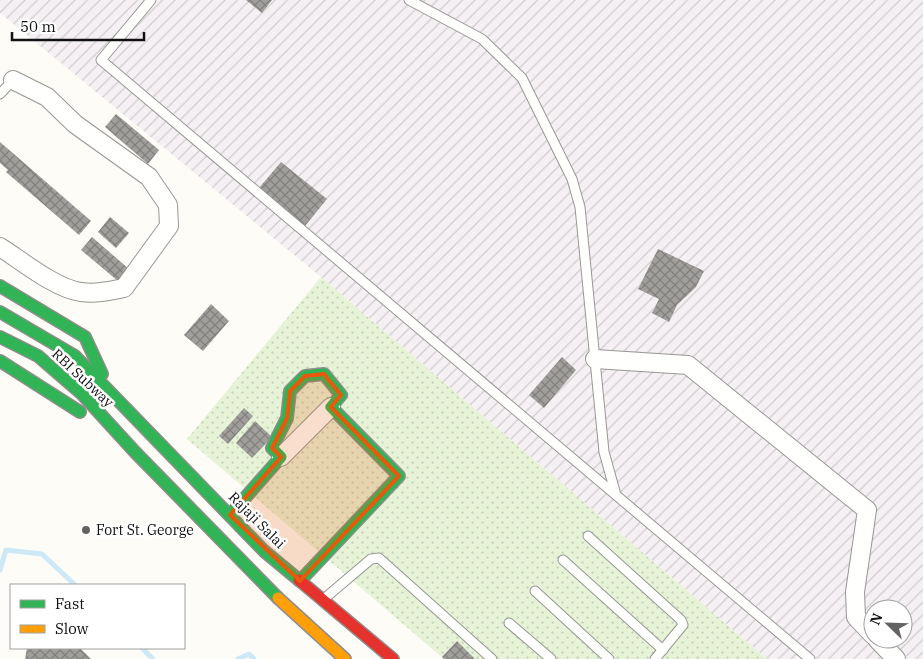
<svg xmlns="http://www.w3.org/2000/svg" width="923" height="659" font-family="'IBM Plex Serif',serif">
  <defs>
    <pattern id="industrial-furrows" width="10" height="10" patternUnits="userSpaceOnUse" patternTransform="scale(1.25)"><rect width="10" height="10" fill="#f5f0f3"/><path d="M-1 1l2-2M0 10L10 0M9 11l2-2" fill="none" stroke="#d1cdcf"/></pattern>
    <pattern id="grass-dots" width="8" height="8" patternUnits="userSpaceOnUse" patternTransform="scale(1.25)"><rect width="8" height="8" fill="#e7f3d7"/><path d="M2 2h.1M6 6h.1" fill="none" stroke="#c5cfb8" stroke-width="1.8" stroke-linecap="round"/></pattern>
    <pattern id="building-cross-hatch" width="8" height="8" patternUnits="userSpaceOnUse" patternTransform="scale(1.25)"><rect width="8" height="8" fill="#a19f9c"/><path d="M0 0l8 8M0 8l8-8" fill="none" stroke="#82807e"/></pattern>
  </defs>
  <rect width="100%" height="100%" fill="#fdfcf7"/>
  <path fill="url(#industrial-furrows)" fill-rule="evenodd" d="M0 0H923V659H767L321 277 0 13ZM873 609H903V639H873Z"/>
  <path fill="url(#grass-dots)" d="M321 277 767 659H444L187 439Z"/>
  <g fill="none" stroke-linecap="round" stroke-linejoin="round">
    <g stroke="#cde8f7" stroke-width="5">
      <path d="M0 570 6 550 42 554 75 585"/>
      <path d="M142 648 153 659"/>
      <path d="M238 659 249 654 254 659"/>
    </g>
  </g>
  <g fill="url(#building-cross-hatch)">
    <path d="M246 0H272L262 13Z"/>
    <path d="M116 114 159 150 148 164 105 127Z"/>
    <path d="M0 142 91 221 79 235 6 172 8 170 0 163Z"/>
    <path d="M281 162 327 199 305 226 259 188Z"/>
    <path d="M110 217 129 233 116 248 98 232Z"/>
    <path d="M92 237 129 269 118 281 81 250Z"/>
    <path d="M658 249 704 271 696 287 677 305 669 322 652 313 659 299 638 289Z"/>
    <path d="M211 304 229 321 203 351 184 335Z"/>
    <path d="M562 357 576 370 544 408 529 395Z"/>
    <path d="M244 408 253 416 228 444 219 436Z"/>
    <path d="M255 421 272 437 252 458 236 443Z"/>
    <path d="M457 641 475 659H444L442 657Z"/>
    <path d="M27 648H80L91 659H25Z"/>
  </g>
  <g fill="none" stroke-linecap="round" stroke-linejoin="round">
    <defs>
      <g id="lane">
        <path d="M151 0 101 60 810 659"/>
        <path d="M409 0 482 39 522 78 572 179 580 207 604 452 616 495"/>
        <path d="M0 94 13 80"/>
        <path d="M588 536 681 620 683 625 655 659"/>
        <path d="M563 560 663 650"/>
        <path d="M535 591 609 659"/>
        <path d="M325 598 371 559 379 558 492 659"/>
        <path d="M509 623 551 659"/>
      </g>
      <g id="street">
        <path d="M0 247C22 261 56 289 81 292 96 294 109 291 124 288L169 226 168 205 149 177 75 124 47 97 13 80"/>
        <path d="M595 359 688 365 867 510 855 592 856 617 873 635"/>
        <path d="M281 457 331 407"/>
        <path d="M877 639 896 659"/>
      </g>
      <g id="fast">
        <path d="M0 286 85 337 102 374"/>
        <path d="M0 312 75 356 264 551 299 580"/>
        <path d="M0 337 38 356 82 394 135 452 278 598"/>
        <path d="M0 361 80 412"/>
        <path d="M230 515 281 457 272 448 287 418 290 391 305 376 324 374 341 395 331 407 399 476 300 581"/>
      </g>
      <path id="slow" d="M278 598 345 659"/>
      <path id="jam" d="M299 580 393 659"/>
    </defs>
    <use href="#lane" stroke="#979795" stroke-width="11"/>
    <use href="#street" stroke="#979795" stroke-width="20"/>
    <use href="#fast" stroke="#8e8d8b" stroke-width="14"/>
    <use href="#slow" stroke="#8e8d8b" stroke-width="14"/>
    <use href="#jam" stroke="#8e8d8b" stroke-width="14"/>
    <use href="#lane" stroke="#fffffe" stroke-width="9"/>
    <use href="#street" stroke="#fffffe" stroke-width="18"/>
    <use href="#fast" stroke="#30b455" stroke-width="11"/>
    <use href="#slow" stroke="#ff9f0a" stroke-width="11"/>
    <use href="#jam" stroke="#e5322d" stroke-width="11"/>
  </g>
  <path fill="#e8590c" fill-opacity="0.2" stroke="#e8590c" stroke-width="4" stroke-linejoin="round" d="M324 374 341 395 331 407 399 476 300 581 230 515 281 457 272 448 287 418 290 391 305 376Z"/>
  <circle fill="#646362" stroke="#fff" stroke-width="2" cx="86" cy="530" r="5"/>
  <g text-anchor="middle" stroke-width="5" stroke-linejoin="round" paint-order="stroke">
    <g font-size="14" fill="#111" stroke="#fff">
      <text transform="translate(83 378) rotate(43)" y="5">RBI Subway</text>
      <text transform="translate(257 520) rotate(45)" y="5">Rajaji Salai</text>
    </g>
    <g font-size="14" fill="#111" stroke="#fff" text-anchor="start">
      <text x="96" y="535">Fort St. George</text>
    </g>
  </g>
  <rect x="10" y="584" width="175" height="65" fill="#ffffff" stroke="#a0a0a0"/>
  <rect x="20" y="600" width="25" height="8" fill="#30b455" stroke="#a0a0a0"/>
  <text x="55" y="609" font-size="15" fill="#111111">Fast</text>
  <rect x="20" y="625" width="25" height="8" fill="#ff9f0a" stroke="#a0a0a0"/>
  <text x="55" y="634" font-size="15" fill="#111111">Slow</text>
  <g transform="translate(888 624) rotate(293)"><circle r="24" fill="#ffffff" stroke="#a0a0a0"/>
  <path d="M0-4L9 19L0 12L-9 19Z" fill="#646362"/>
  <text y="-8" font-size="14" font-weight="bold" text-anchor="middle" fill="#111111">N</text>
  </g>
  <path d="M12 32v8h132v-8" fill="none" stroke="#111111" stroke-width="2.5"/>
  <text x="20" y="32" font-size="15" fill="#111111" stroke="#ffffff" stroke-width="4" paint-order="stroke">50 m</text>
</svg>
